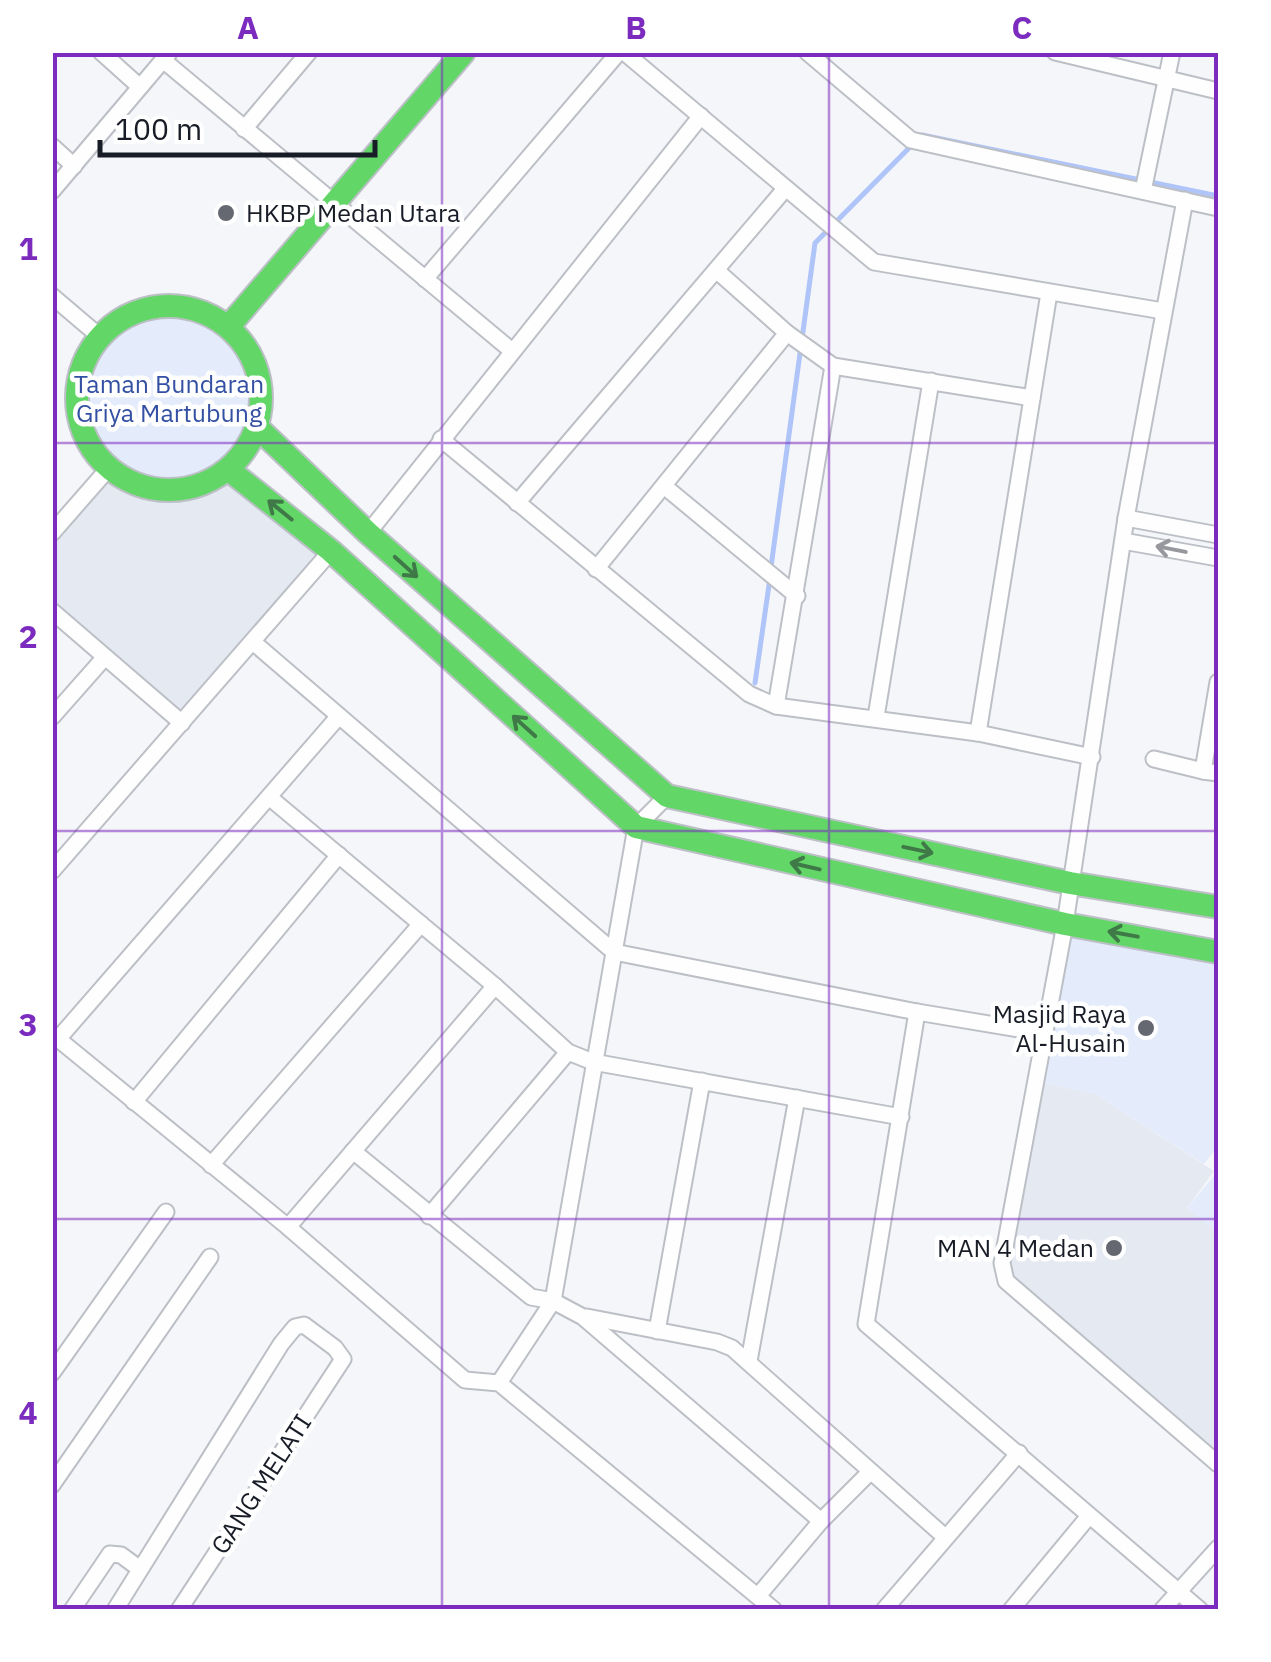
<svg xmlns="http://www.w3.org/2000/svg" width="1271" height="1662" font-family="'IBM Plex Sans',sans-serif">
  <rect width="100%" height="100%" fill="#f5f6f9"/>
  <g fill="#e5e9f2">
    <path d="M108 469 229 470 327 552 181 716 53 610V533Z"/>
    <path d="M1039 1082 1095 1094 1214 1171 1187 1208 1218 1232V1457L1013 1283 1008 1263Z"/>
  </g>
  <g fill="#e4ecfc">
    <circle cx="169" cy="398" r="92"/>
    <path d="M1071 929 1218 956V1146L1204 1164 1095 1094 1039 1082Z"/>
    <path d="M1218 1171V1233L1187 1208Z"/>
  </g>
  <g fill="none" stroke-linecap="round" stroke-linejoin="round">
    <g stroke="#afc4f8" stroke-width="5">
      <path d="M919 138 922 135 1218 196"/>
      <path d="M771 567 815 243 911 146"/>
      <path d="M755 683 770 578"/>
    </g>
    <defs>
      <g id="street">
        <path d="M101 52 140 87"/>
        <path d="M624 52 874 262 1163 311"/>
        <path d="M807 52 911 140 1218 208"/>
        <path d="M1055 52 1218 91"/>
        <path d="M163 60 512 351"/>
        <path d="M244 129 309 52"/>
        <path d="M52 146 74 166"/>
        <path d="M52 191 169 53"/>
        <path d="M1143 191 1172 52"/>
        <path d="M1185 200 1126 518 1065 924 1002 1263 1006 1281 1218 1464"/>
        <path d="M716 270 787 333 833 366 1032 398"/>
        <path d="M425 279 619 52"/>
        <path d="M52 296 99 336"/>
        <path d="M441 439 749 694 776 706 978 733 1092 757"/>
        <path d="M664 486 797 596"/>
        <path d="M517 503 785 189"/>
        <path d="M1126 518 1218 535"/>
        <path d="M52 533 108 469"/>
        <path d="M368 533 701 116"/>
        <path d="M1123 541 1218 558"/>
        <path d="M596 569 787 333"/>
        <path d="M52 611 182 723"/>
        <path d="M253 642 614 952 917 1012 1043 1033"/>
        <path d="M1218 682 1203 771 1218 773"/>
        <path d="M776 706 833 366"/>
        <path d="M52 717 105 657"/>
        <path d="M876 717 931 381"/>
        <path d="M978 733 1049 293"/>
        <path d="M1154 759 1203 771"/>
        <path d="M269 797 495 986 568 1052 593 1062 901 1117"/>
        <path d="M52 871 331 551"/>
        <path d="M917 1012 866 1324 1200 1610"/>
        <path d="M52 1034 288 1227 465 1380 499 1383 774 1610"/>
        <path d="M58 1039 339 716"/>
        <path d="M134 1102 339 855"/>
        <path d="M353 1151 531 1297 553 1301 583 1317 821 1521"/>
        <path d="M211 1165 421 924"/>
        <path d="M429 1216 568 1052"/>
        <path d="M288 1227 495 986"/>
        <path d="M587 1317 717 1342 732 1348 945 1537"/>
        <path d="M657 1331 702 1081"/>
        <path d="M749 1361 797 1098"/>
        <path d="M52 1373 166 1212"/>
        <path d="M499 1383 553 1301 636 827 667 796"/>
        <path d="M52 1485 210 1257"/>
        <path d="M758 1596 821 1521 869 1473"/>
        <path d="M72 1610 110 1554 121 1555 140 1569"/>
        <path d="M115 1610 281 1344 295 1327 304 1325 335 1348 343 1359 179 1610"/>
        <path d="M884 1610 1019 1453"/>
        <path d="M1011 1610 1089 1516"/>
        <path d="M1162 1610 1218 1548"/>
      </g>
      <g id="fast">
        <circle cx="169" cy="398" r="92"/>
        <path d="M229 326 464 52"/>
        <path d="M258 428 368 533 667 796 1070 883 1218 907"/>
        <path d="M229 470 331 551 636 827 1065 924 1218 952"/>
      </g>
    </defs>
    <use href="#street" stroke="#bcc0c6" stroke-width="19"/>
    <use href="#fast" stroke="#bcc0c6" stroke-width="26"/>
    <use href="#street" stroke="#fefefe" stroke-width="15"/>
    <use href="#fast" stroke="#63d668" stroke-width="22"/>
  </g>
  <defs><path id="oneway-shaft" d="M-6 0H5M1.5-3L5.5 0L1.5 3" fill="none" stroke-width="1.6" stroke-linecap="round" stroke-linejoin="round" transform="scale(2.5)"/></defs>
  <g stroke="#3e7947">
    <use href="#oneway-shaft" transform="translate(280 510) rotate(-141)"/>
    <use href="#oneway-shaft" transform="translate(406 567) rotate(42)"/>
    <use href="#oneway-shaft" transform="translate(524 726) rotate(-138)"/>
    <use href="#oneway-shaft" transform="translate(918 850) rotate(12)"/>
    <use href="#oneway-shaft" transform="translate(805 866) rotate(-167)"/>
    <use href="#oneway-shaft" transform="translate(1123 934) rotate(-170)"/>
  </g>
  <use stroke="#96989d" href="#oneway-shaft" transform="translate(1171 549) rotate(-169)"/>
  <path fill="none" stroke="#7b2cbf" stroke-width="2.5" stroke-opacity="0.55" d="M442 52V1610M829 52V1610M52 443H1218M52 831H1218M52 1219H1218"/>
  <g fill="#656870" stroke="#fff" stroke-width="4">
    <circle cx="226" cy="213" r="10"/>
    <circle cx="1146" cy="1028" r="10"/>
    <circle cx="1114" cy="1248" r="10"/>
  </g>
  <g text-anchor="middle" stroke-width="9" stroke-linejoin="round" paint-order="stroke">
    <g font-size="25" fill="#181c26" stroke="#fff" text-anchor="end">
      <text x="246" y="222" text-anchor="start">HKBP Medan Utara</text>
      <text x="1126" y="1023">Masjid Raya<tspan x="1126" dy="29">Al-Husain</tspan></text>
      <text x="1094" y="1257">MAN 4 Medan</text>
    </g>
    <g font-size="25" fill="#3350a3" stroke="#fff">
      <text x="169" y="393">Taman Bundaran<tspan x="169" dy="29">Griya Martubung</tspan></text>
    </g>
    <g font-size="25" fill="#181c26" stroke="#fff">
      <text transform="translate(261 1484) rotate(-57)" y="9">GANG MELATI</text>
    </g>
  </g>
  <rect width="1271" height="1662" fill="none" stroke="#ffffff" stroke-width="110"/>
  <path d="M100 140v15h275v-15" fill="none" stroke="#181c26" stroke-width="5"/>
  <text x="115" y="140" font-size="30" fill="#181c26" stroke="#ffffff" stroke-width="8" paint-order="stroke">100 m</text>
  <rect x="55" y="55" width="1161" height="1552" fill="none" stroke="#7b2cbf" stroke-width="4"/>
  <g font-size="32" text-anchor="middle" font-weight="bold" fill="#7b2cbf">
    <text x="248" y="39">A</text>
    <text x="636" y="39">B</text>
    <text x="1022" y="39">C</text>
    <text x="28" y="260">1</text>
    <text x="28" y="648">2</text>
    <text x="28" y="1036">3</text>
    <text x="28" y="1424">4</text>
  </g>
</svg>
